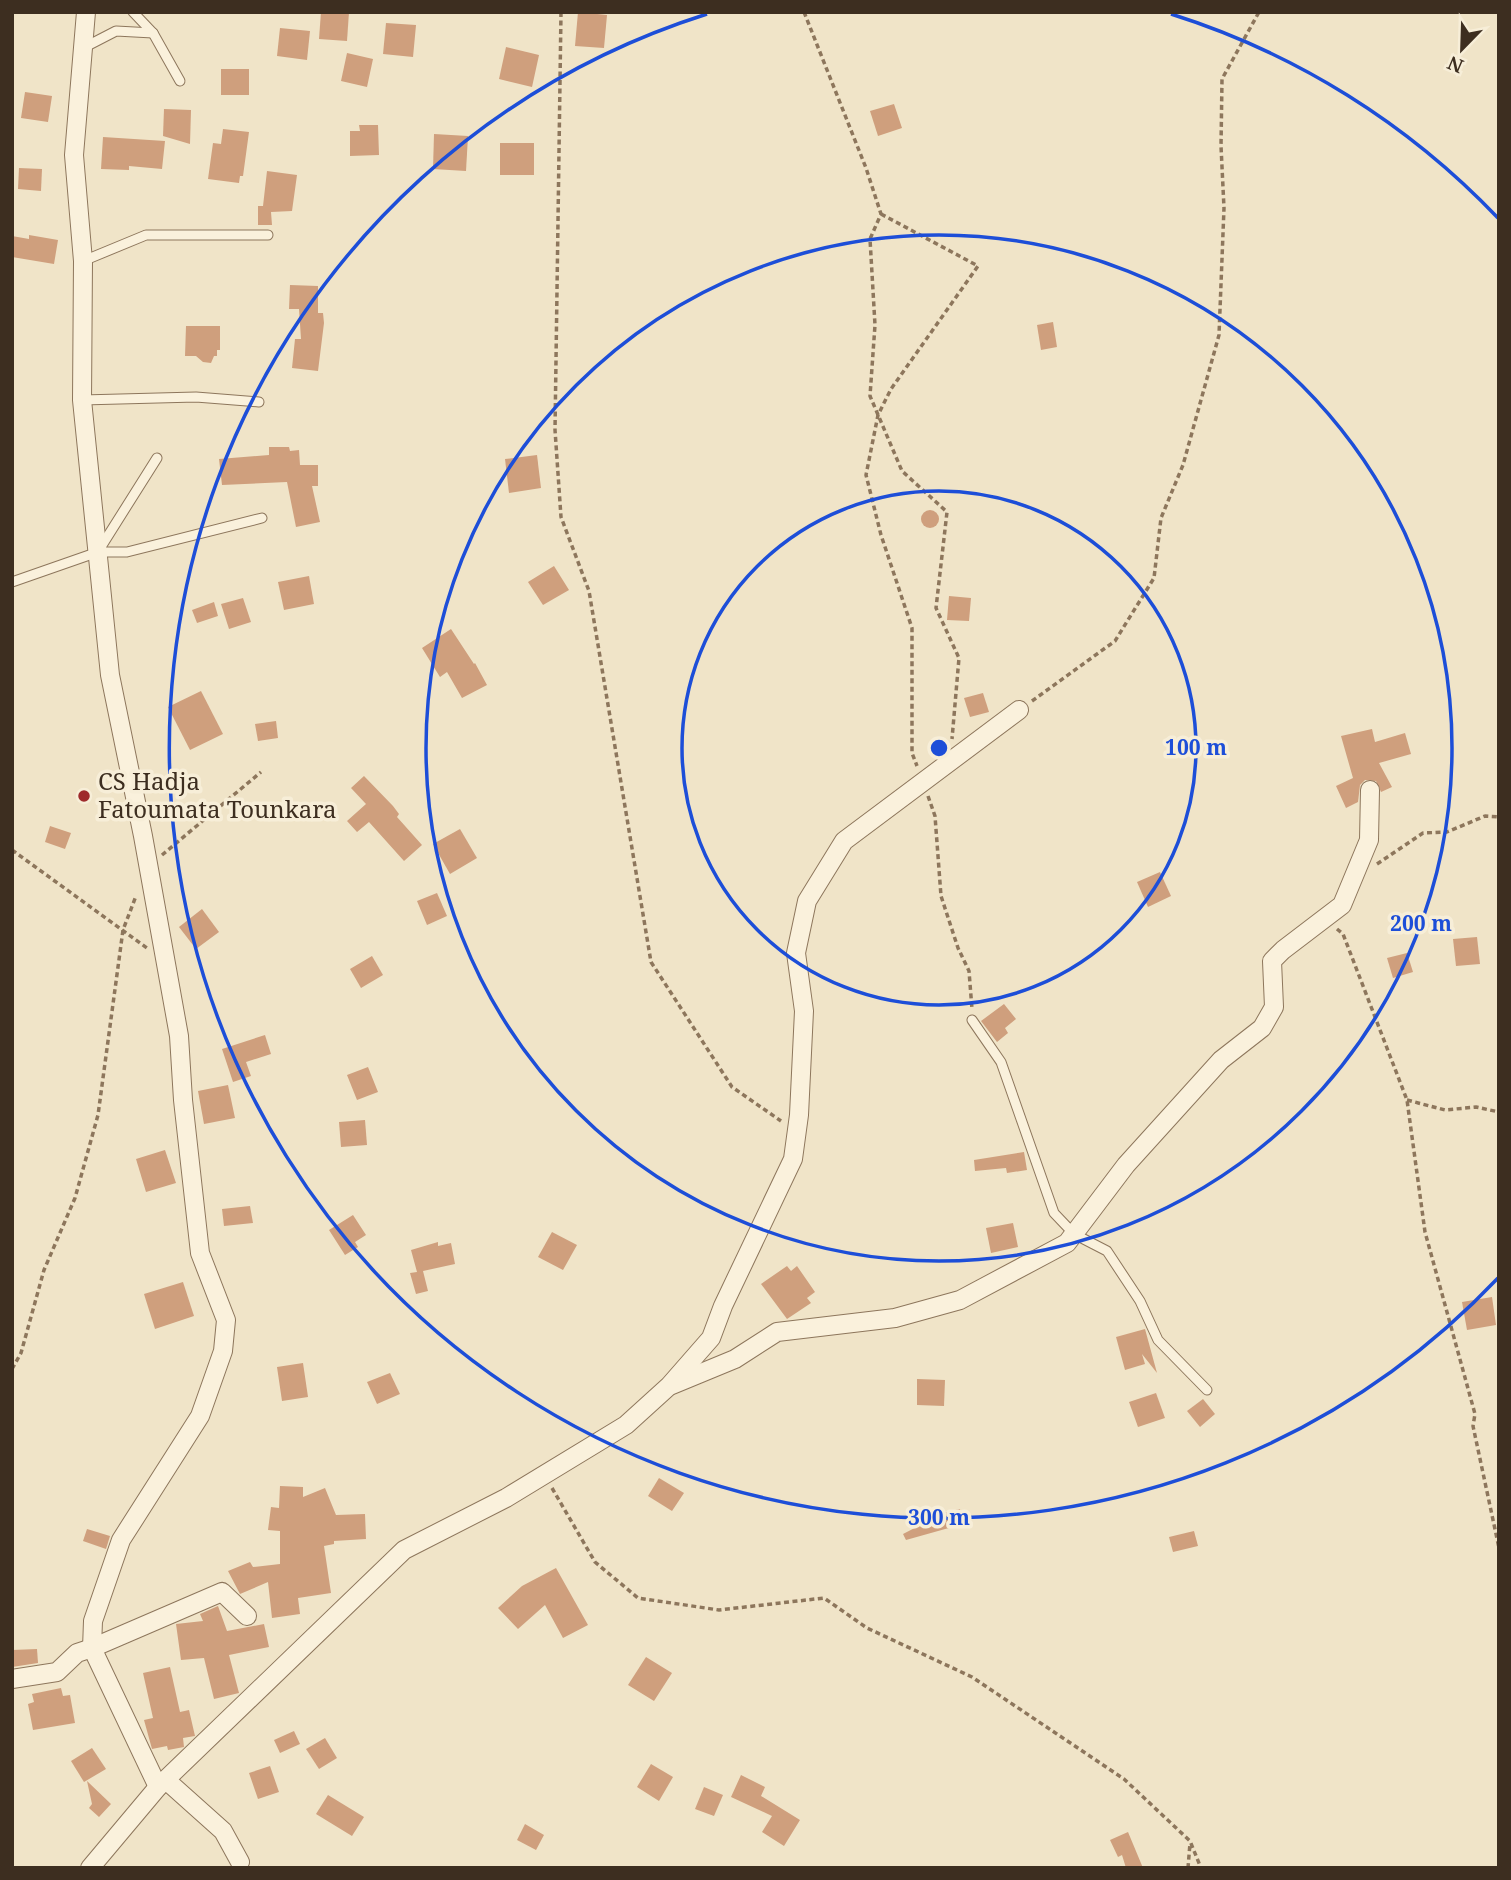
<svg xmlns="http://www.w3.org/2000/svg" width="1511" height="1880" font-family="'Noto Serif',serif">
  <rect width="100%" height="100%" fill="#f0e4c8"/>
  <g fill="#cf9f7d">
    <path d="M321 12H349L347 41 319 39Z"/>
    <path d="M578 12 607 15 604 48 575 46Z"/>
    <path d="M386 23 416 25 413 57 383 54Z"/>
    <path d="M280 28 310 31 307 60 277 56Z"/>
    <path d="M506 47 539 55 532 87 499 79Z"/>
    <path d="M347 53 373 59 367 87 341 81Z"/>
    <rect x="221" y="69" width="28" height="26"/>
    <path d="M25 92 52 96 48 122 21 118Z"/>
    <path d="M894 104 902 128 878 136 870 111Z"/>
    <path d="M164 109 191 110 190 144 163 136Z"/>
    <path d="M359 125H378L379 155 350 156V131H360Z"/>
    <path d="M223 129 249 132 243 176H240L239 183 208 179 213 143 221 144Z"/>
    <path d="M434 134 468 136 466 171 433 169Z"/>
    <path d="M103 137 165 141 162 169 129 166V170L101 169Z"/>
    <rect x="500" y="143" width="34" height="32"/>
    <path d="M19 168 42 169 41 191 18 189Z"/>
    <path d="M267 171 297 175 292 211 271 212 272 225H258V206H263Z"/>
    <path d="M29 235 58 240 54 264 12 257V236L29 239Z"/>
    <path d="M290 285 318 286V313H323L324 323 318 371 292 368 295 339H301L299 309H289Z"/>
    <path d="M1053 322 1057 347 1041 350 1037 325Z"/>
    <path d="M186 326H220V350H217V356H214L211 363 203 362 196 356H185Z"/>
    <path d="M269 447H289L290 451 299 450 300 465H318V486H312L320 522 296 527 287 482 222 485 219 459 269 455Z"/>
    <path d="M537 455 541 488 509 493 505 459Z"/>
    <circle cx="930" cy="519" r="9"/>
    <path d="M554 566 569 590 543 605 528 582Z"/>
    <path d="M309 576 314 604 284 610 278 582Z"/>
    <path d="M949 596 971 598 969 621 947 620Z"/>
    <path d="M243 598 251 622 229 629 221 604Z"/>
    <path d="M214 602 218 616 197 623 192 610Z"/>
    <path d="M451 629 474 664 475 663 487 685 462 698 447 672 440 677 422 648Z"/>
    <path d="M201 691 223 734 190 750 168 707Z"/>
    <path d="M983 693 989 712 970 717 964 698Z"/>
    <path d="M276 721 278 738 258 741 255 724Z"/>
    <path d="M1372 729 1375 742 1405 733 1411 754 1379 763 1392 787 1381 792 1376 781 1365 780 1360 785 1358 802 1346 808 1336 786 1353 778 1341 736Z"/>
    <path d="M364 776 393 806 399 814 397 817 422 845 404 861 369 822 357 832 347 821 366 804 351 788Z"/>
    <path d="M50 826 71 833 65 849 45 842Z"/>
    <path d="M460 829 477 858 450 874 433 844Z"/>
    <path d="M1160 872 1171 896 1148 907 1137 882Z"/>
    <path d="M437 893 447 916 427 925 417 901Z"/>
    <path d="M202 909 219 932 196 949 179 927Z"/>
    <path d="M1477 937 1480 964 1456 966 1453 939Z"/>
    <path d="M1407 953 1413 972 1393 978 1387 958Z"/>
    <path d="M372 956 383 975 361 988 350 969Z"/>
    <path d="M1004 1004 1016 1019 1005 1028 1008 1033 997 1042 981 1021Z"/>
    <path d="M265 1035 271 1054 246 1062 251 1076 233 1082 222 1049Z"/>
    <path d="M368 1067 378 1092 357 1100 347 1075Z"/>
    <path d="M228 1085 235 1118 204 1124 198 1091Z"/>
    <path d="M365 1120 367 1145 341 1147 339 1122Z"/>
    <path d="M165 1150 176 1183 146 1192 136 1159Z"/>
    <path d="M1024 1152 1027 1170 1007 1173 1006 1168 975 1171 974 1160Z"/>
    <path d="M250 1206 253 1223 224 1226 222 1209Z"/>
    <path d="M353 1215 366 1235 355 1242 358 1247 345 1255 329 1230Z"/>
    <path d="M1013 1223 1018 1247 991 1253 986 1228Z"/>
    <path d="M552 1232 577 1245 563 1270 538 1257Z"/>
    <path d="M438 1242V1246L451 1243 455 1264 423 1271 428 1291 416 1294 410 1273 417 1272 411 1250Z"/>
    <path d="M787 1266 791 1271 797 1266 815 1292 807 1298 811 1303 787 1319 761 1284Z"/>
    <path d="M183 1282 194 1316 155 1329 144 1294Z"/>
    <path d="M1492 1297 1496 1325 1467 1330 1462 1302Z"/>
    <path d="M1145 1329 1157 1373 1142 1354 1145 1364 1125 1370 1116 1337Z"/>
    <path d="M303 1363 308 1397 282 1401 277 1367Z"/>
    <path d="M390 1373 400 1394 377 1404 367 1382Z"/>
    <path d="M917 1379 945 1380 944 1406 917 1405Z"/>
    <path d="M1156 1393 1165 1418 1138 1427 1129 1402Z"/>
    <path d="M1203 1399 1215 1414 1200 1427 1187 1411Z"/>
    <path d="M659 1478 684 1493 672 1511 648 1496Z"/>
    <path d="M280 1486 303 1487V1497L325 1488 336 1515 365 1514 366 1539 334 1541V1544L324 1546 331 1593 298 1598 300 1614 272 1618 268 1582 240 1594 228 1571 250 1562 253 1567 280 1564V1531L268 1530 271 1507 279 1508Z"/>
    <path d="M960 1509 963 1524 906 1540 903 1534 934 1518V1515Z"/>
    <path d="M87 1529 110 1536 106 1549 83 1541Z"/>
    <path d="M1194 1531 1198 1546 1173 1552 1169 1537Z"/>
    <path d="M556 1568 588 1625 563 1638 545 1605 518 1629 498 1608 522 1586Z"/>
    <path d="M218 1606 227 1631 264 1624 269 1647 229 1655 239 1693 214 1699 204 1658 181 1660 176 1624 203 1621 200 1614Z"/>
    <path d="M37 1649 38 1663 12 1667V1650Z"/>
    <path d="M646 1657 672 1673 654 1701 628 1685Z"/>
    <path d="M170 1667 180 1712 189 1710 195 1736 183 1738 184 1747 168 1750 167 1746 152 1749 144 1720 153 1718 143 1673Z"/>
    <path d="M61 1688 63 1696 70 1695 75 1723 33 1730 28 1704 34 1702 32 1694Z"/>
    <path d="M294 1731 300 1744 280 1753 274 1740Z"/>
    <path d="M325 1738 337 1758 319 1769 306 1749Z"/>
    <path d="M92 1748 106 1769 84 1782 71 1761Z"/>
    <path d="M651 1764 673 1777 659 1801 637 1787Z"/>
    <path d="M270 1766 279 1792 258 1799 249 1773Z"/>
    <path d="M741 1775 765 1787 761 1796 800 1820 784 1846 762 1832 772 1816 731 1797Z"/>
    <path d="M87 1781 111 1804 99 1817 89 1808 92 1804Z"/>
    <path d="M704 1787 723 1795 714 1816 695 1809Z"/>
    <path d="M328 1795 364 1817 352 1836 316 1814Z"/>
    <path d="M525 1824 544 1835 536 1850 517 1840Z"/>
    <path d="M1128 1832 1143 1868H1126L1122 1855 1118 1857 1110 1840Z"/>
  </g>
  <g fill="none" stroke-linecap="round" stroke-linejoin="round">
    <defs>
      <g id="service">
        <path d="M133 12 153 33 180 81"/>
        <path d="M85 47 116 31 153 33"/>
        <path d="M83 261 146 235H268"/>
        <path d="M82 400 196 397 259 402"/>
        <path d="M99 550 157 458"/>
        <path d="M12 582 98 552H127L262 518"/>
        <path d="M972 1020 1001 1062 1054 1213 1074 1234 1107 1251 1140 1301 1158 1340 1207 1390"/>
      </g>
      <g id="minor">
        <path d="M86 12 74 155 83 261 82 400 110 675 143 836 179 1036 183 1100 200 1253 226 1320 223 1351 200 1416 121 1540 93 1621 92 1648 158 1787"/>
        <path d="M672 1385 735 1359 777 1332 895 1318 960 1300 1067 1243 1126 1165 1221 1060 1262 1028 1274 1007 1272 961 1283 950 1342 905 1369 840 1370 790"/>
        <path d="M12 1679 57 1672 77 1653 92 1648 222 1592 247 1616"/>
        <path d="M166 1780 223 1831 240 1862"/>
        <path d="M90 1868 158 1787 404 1550 506 1498 626 1425 669 1386 711 1338 723 1306 793 1159 799 1115 804 1011 796 953 807 901 844 841 1019 710"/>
      </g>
    </defs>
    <use href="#service" stroke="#8d765c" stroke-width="11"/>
    <use href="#minor" stroke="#8d765c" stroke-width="20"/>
    <g stroke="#8d765c" stroke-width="3.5" stroke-dasharray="5 3.5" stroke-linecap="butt">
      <path d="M561 12 555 430 561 517 589 591 651 962 732 1087 781 1121"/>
      <path d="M804 12 866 168 881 214 870 239 875 325 870 396 902 471 947 512 936 608 959 658 952 739"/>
      <path d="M881 214 978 266 891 389 878 415 866 475 881 535 912 628V753L917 766"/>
      <path d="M1032 701 1115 641 1154 578 1161 518 1183 465 1219 335 1224 208 1221 146 1222 79 1259 12"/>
      <path d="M928 796 935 816 941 896 958 948 969 971 972 1009"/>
      <path d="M12 850 147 948"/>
      <path d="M162 855 261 772"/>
      <path d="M1377 864 1423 833 1447 832 1485 816 1499 817"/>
      <path d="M1337 929 1343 934 1407 1100 1425 1232 1475 1414 1473 1426 1499 1548"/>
      <path d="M1407 1100 1445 1110 1476 1107 1499 1112"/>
      <path d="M12 1369 21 1353 44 1270 75 1198 98 1115 123 930 136 896"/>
      <path d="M552 1488 595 1562 638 1598 719 1610 824 1598 867 1628 972 1677 1124 1779 1190 1841 1201 1868"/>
      <path d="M1188 1868 1190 1843"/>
    </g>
    <use href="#service" stroke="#faf1dc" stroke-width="9"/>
    <use href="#minor" stroke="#faf1dc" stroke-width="18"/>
  </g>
  <g fill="none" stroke="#1d4ed8" stroke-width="3.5">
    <circle cx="939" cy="748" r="257"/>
    <circle cx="939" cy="748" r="513"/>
    <path d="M1498 1278A770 770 0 1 1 707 14M1171 14A770 770 0 0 1 1498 218"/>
  </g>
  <circle fill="#9e2a2b" stroke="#f7eed8" stroke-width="2.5" cx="84" cy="796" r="7"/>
  <g text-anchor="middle" stroke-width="7" stroke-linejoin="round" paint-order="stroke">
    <g font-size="24" fill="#3d2e20" stroke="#f7eed8" text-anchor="start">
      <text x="98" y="790">CS Hadja<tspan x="98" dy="28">Fatoumata Tounkara</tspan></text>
    </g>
  </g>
  <circle cx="939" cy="748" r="10" fill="#1d4ed8" stroke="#f7eed8" stroke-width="3.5"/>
  <g font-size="21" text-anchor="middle" font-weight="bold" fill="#1d4ed8" stroke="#f7eed8" stroke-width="7" stroke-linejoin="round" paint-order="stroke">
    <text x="1196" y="755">100 m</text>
    <text x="1421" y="931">200 m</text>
    <text x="939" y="1525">300 m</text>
  </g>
  <rect width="1511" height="1880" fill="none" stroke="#3d2e20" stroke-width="28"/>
  <g transform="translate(1462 49) rotate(203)" stroke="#f7eed8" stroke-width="5" paint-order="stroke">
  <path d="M0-5L12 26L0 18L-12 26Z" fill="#3d2e20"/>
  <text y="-10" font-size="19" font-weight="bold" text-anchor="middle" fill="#3d2e20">N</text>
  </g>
</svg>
